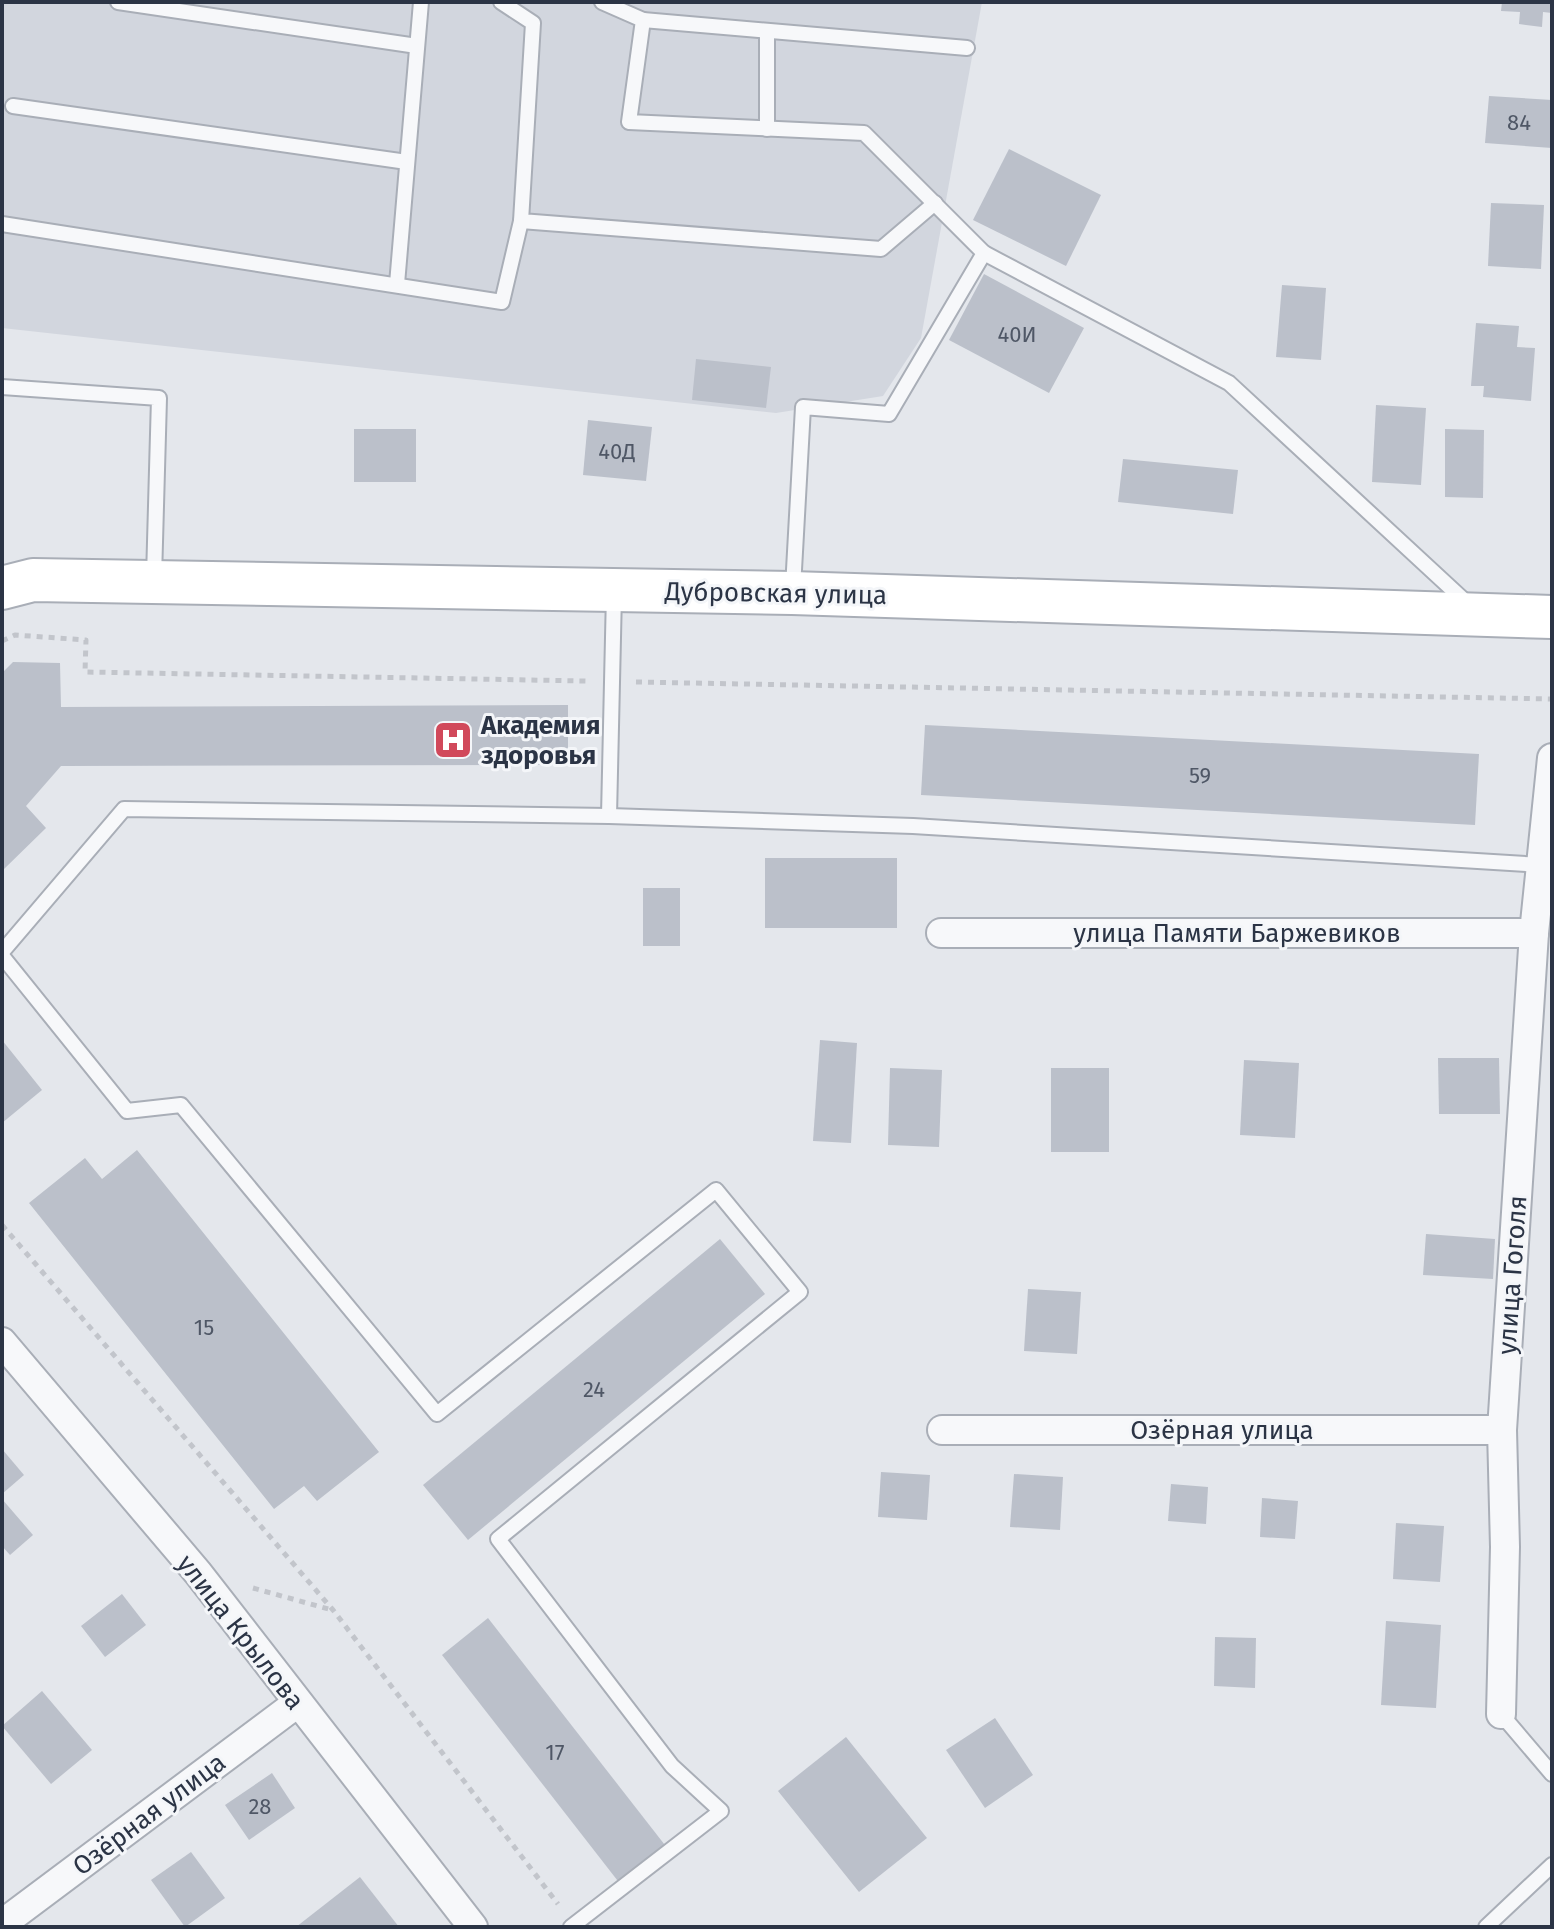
<svg xmlns="http://www.w3.org/2000/svg" width="1554" height="1929" font-family="'Fira Sans',sans-serif">
  <rect width="100%" height="100%" fill="#e4e7ec"/>
  <path fill="#d2d6de" d="M2 2H982L921 338 883 396 776 413 2 328Z"/>
  <g fill="#bbc0ca">
    <path d="M1502 2H1552V13L1543 12 1542 27 1519 24 1520 12 1501 11Z"/>
    <path d="M1489 96 1552 100V148L1485 143Z"/>
    <path d="M1009 149 1101 195 1066 266 973 220Z"/>
    <path d="M1491 203 1544 205 1541 269 1488 266Z"/>
    <path d="M984 274 1084 328 1049 393 949 340Z"/>
    <path d="M1282 285 1326 288 1321 360 1276 357Z"/>
    <path d="M1476 323 1519 326 1517 347 1535 348 1531 401 1483 397 1484 386H1471Z"/>
    <path d="M696 359 771 367 766 408 692 400Z"/>
    <path d="M1376 405 1426 408 1421 485 1372 482Z"/>
    <path d="M588 420 652 427 646 481 583 475Z"/>
    <rect x="354" y="429" width="62" height="53"/>
    <path d="M1445 429 1484 430 1483 498 1445 497Z"/>
    <path d="M1123 459 1238 470 1233 514 1118 502Z"/>
    <path d="M13 662 60 663 61 707 568 705V765L61 766 26 806 46 828 2 871V673Z"/>
    <path d="M925 725 1479 754 1475 825 921 795Z"/>
    <rect x="765" y="858" width="132" height="70"/>
    <rect x="643" y="888" width="37" height="58"/>
    <path d="M2 1040 42 1090 2 1123Z"/>
    <path d="M820 1040 857 1043 851 1143 813 1141Z"/>
    <path d="M1438 1058H1499L1500 1114H1439Z"/>
    <path d="M1244 1060 1299 1063 1295 1138 1240 1135Z"/>
    <path d="M890 1068 942 1070 939 1147 888 1145Z"/>
    <rect x="1051" y="1068" width="58" height="84"/>
    <path d="M137 1150 379 1452 317 1501 304 1486 274 1509 29 1203 85 1158 102 1179Z"/>
    <path d="M1426 1234 1495 1239 1493 1279 1423 1275Z"/>
    <path d="M720 1239 765 1294 468 1540 423 1485Z"/>
    <path d="M1028 1289 1081 1292 1077 1354 1024 1351Z"/>
    <path d="M2 1449 24 1475 2 1494Z"/>
    <path d="M881 1472 930 1475 927 1520 878 1517Z"/>
    <path d="M1014 1474 1063 1477 1060 1530 1010 1527Z"/>
    <path d="M1171 1484 1208 1487 1206 1524 1168 1521Z"/>
    <path d="M1262 1498 1298 1501 1295 1539 1260 1537Z"/>
    <path d="M2 1499 33 1535 10 1555 2 1546Z"/>
    <path d="M1396 1523 1444 1526 1440 1582 1393 1579Z"/>
    <path d="M122 1594 146 1625 105 1657 81 1626Z"/>
    <path d="M488 1618 668 1849 621 1885 442 1655Z"/>
    <path d="M1386 1621 1441 1625 1436 1708 1381 1705Z"/>
    <path d="M1215 1637 1256 1638 1255 1688 1214 1686Z"/>
    <path d="M42 1691 92 1750 51 1784 2 1726Z"/>
    <path d="M995 1718 1033 1775 985 1808 946 1750Z"/>
    <path d="M846 1737 927 1838 859 1892 778 1791Z"/>
    <path d="M272 1773 295 1808 249 1840 225 1805Z"/>
    <path d="M191 1852 225 1898 185 1927 151 1880Z"/>
    <path d="M360 1877 399 1927H296Z"/>
  </g>
  <g fill="none" stroke-linecap="round" stroke-linejoin="round">
    <defs>
      <g id="lane">
        <path d="M118 2 417 46"/>
        <path d="M501 2 533 23 521 221 881 249 935 203"/>
        <path d="M602 2 643 20 629 122 864 133 984 253 889 414 803 407 793 588"/>
        <path d="M643 20 967 48"/>
        <path d="M767 31V129"/>
        <path d="M13 106 407 162"/>
        <path d="M2 224 502 302 521 221"/>
        <path d="M984 253 1229 383 1468 604"/>
        <path d="M397 284 421 2"/>
        <path d="M2 387 159 398 154 578"/>
        <path d="M609 816 614 593"/>
        <path d="M2 952 124 809 609 816 913 826 1541 865"/>
        <path d="M2 956 127 1111 181 1105 437 1414 716 1190 800 1292 498 1539 672 1766 721 1811 571 1927"/>
        <path d="M1501 1714 1552 1774"/>
        <path d="M1486 1927 1552 1865"/>
      </g>
      <g id="street">
        <path d="M941 933H1534"/>
        <path d="M2 1342 198 1573 473 1927"/>
        <path d="M942 1430H1502"/>
        <path d="M1501 1714 1505 1547 1502 1430 1534 933 1552 758"/>
        <path d="M2 1924 296 1704"/>
      </g>
      <path id="secondary" d="M2 588 33 580 792 593 1552 617"/>
    </defs>
    <use href="#lane" stroke="#a9aeb7" stroke-width="18"/>
    <use href="#street" stroke="#a9aeb7" stroke-width="32"/>
    <use href="#secondary" stroke="#a9aeb7" stroke-width="46"/>
    <g stroke="#c2c5cb" stroke-width="5" stroke-dasharray="6 6" stroke-linecap="butt">
      <path d="M2 641 15 635 86 640 85 672 586 681"/>
      <path d="M636 682 1552 699"/>
      <path d="M2 1225 333 1610 558 1904"/>
      <path d="M253 1588 332 1610"/>
    </g>
    <use href="#lane" stroke="#f7f8fa" stroke-width="14"/>
    <use href="#street" stroke="#f7f8fa" stroke-width="28"/>
    <use href="#secondary" stroke="#fff" stroke-width="42"/>
  </g>
  <defs>
    <symbol id="hospital-square" viewBox="-11 -11 22 22"><rect x="-9" y="-9" width="18" height="18" rx="4" fill="#d1495b" stroke="#f4f6f9"/><path d="M-5-5h3v3.5h4V-5h3V5h-3V1.5h-4V5h-3Z" fill="#fff"/></symbol>
  </defs>
  <g fill-rule="evenodd">
    <use href="#hospital-square" x="431" y="718" width="44" height="44"/>
  </g>
  <g text-anchor="middle" stroke-width="6" stroke-linejoin="round" paint-order="stroke">
    <g font-size="22" fill="#4f5766">
      <text x="1519" y="130">84</text>
      <text x="1017" y="342">40И</text>
      <text x="617" y="459">40Д</text>
      <text x="1200" y="783">59</text>
      <text x="204" y="1335">15</text>
      <text x="594" y="1397">24</text>
      <text x="555" y="1760">17</text>
      <text x="260" y="1814">28</text>
    </g>
    <g font-size="26" fill="#2b3445" stroke="#f4f6f9">
      <text transform="translate(776 593) rotate(1)" y="9">Дубровская улица</text>
      <text x="1237" y="942">улица Памяти Баржевиков</text>
      <text transform="translate(1512 1275) rotate(-86)" y="9">улица Гоголя</text>
      <text x="1222" y="1439">Озёрная улица</text>
      <text transform="translate(241 1632) rotate(52)" y="9">улица Крылова</text>
      <text transform="translate(149 1814) rotate(-37)" y="9">Озёрная улица</text>
    </g>
    <g font-size="26" font-weight="bold" fill="#2b3445" stroke="#f4f6f9" text-anchor="start">
      <text x="481" y="734">Академия<tspan x="481" dy="30">здоровья</tspan></text>
    </g>
  </g>
  <rect width="1554" height="1929" fill="none" stroke="#2b3445" stroke-width="8"/>
</svg>
